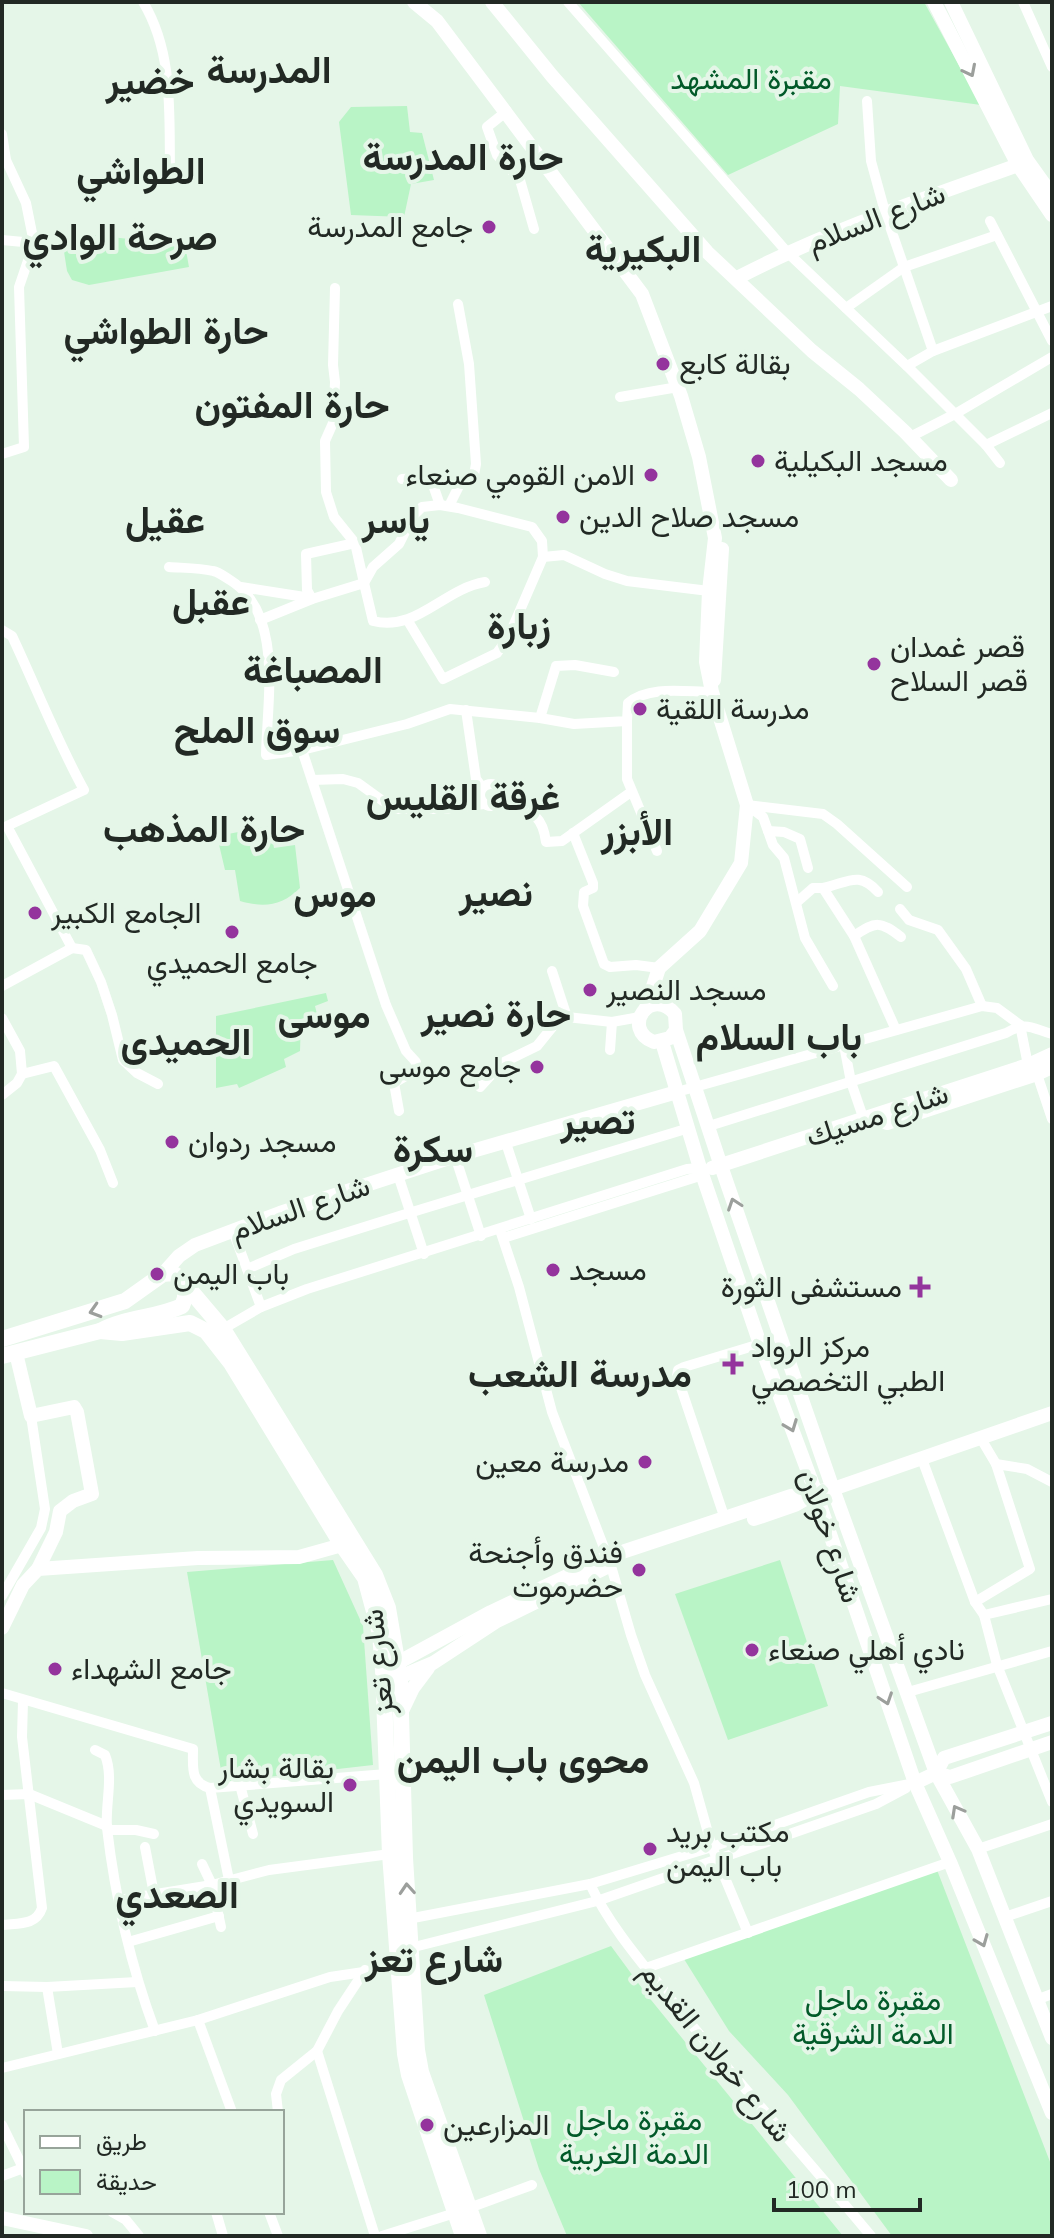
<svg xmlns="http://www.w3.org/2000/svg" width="1054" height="2238" font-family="Mulish,Vazirmatn,sans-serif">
  <rect width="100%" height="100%" fill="#e5f6e8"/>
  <g fill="#b9f4c6">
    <path d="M578 2H924L981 105 840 86 838 124 728 175Z"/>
    <path d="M407 106 410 132 422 133 434 180 411 184 404 217 351 215 339 122 351 107Z"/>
    <path d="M83 234 185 245 189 267 89 285 72 280 67 271 62 239Z"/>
    <path d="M270 826 274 848 295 845 300 888C282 906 264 908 240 901L235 870H225L217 836Z"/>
    <path d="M326 993 328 1001 315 1006 317 1014 301 1019 300 1051 284 1059 286 1067 239 1088 237 1084 216 1088V1016Z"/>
    <path d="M333 1560 363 1626 373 1765 223 1782 187 1572Z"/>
    <path d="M780 1560 828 1706 728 1740 675 1594Z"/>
    <path d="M937 1870 1052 2167V2236H892L788 2095 729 2031 684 1959Z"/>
    <path d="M611 1946 647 1995 843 2236H567L539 2169 484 1995Z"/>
  </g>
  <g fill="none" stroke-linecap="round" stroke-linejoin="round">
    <g stroke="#fff" stroke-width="10">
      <path d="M143 2C174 53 169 115 170 173"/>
      <path d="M568 2 787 252 907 366 986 445 1000 463"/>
      <path d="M1023 2 1052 67"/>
      <path d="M867 101 871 161 885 212 933 351"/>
      <path d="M507 111 487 127 497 155 520 180 534 229"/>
      <path d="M2 134 6 160 26 203 34 243 19 287 24 447 2 454"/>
      <path d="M990 221 1052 341"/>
      <path d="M2 240 34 243"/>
      <path d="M335 288 333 365 335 382 333 423 325 441 326 492 334 517 355 543 364 583"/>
      <path d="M846 308 904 267 997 235"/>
      <path d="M907 366 933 351 1052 306"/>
      <path d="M620 397 678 387"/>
      <path d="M910 437 955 414 1052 357"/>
      <path d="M986 445 1052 413"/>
      <path d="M402 479 419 478 433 485 440 505"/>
      <path d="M449 506 462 480 474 475 476 464 469 364 458 304"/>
      <path d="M169 567C184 568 200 568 213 571 219 572 225 577 230 580 284 613 267 701 266 755L302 750 407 724 450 709 540 718 574 724 627 721 628 703C650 685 685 692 712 692"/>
      <path d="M364 583 373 567 399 544 413 516 422 507 440 505 458 508 532 527 542 541 543 557"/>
      <path d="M241 587 311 598"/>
      <path d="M312 599 307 590 306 554 355 543"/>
      <path d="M260 620 312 599 364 583 373 621C417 632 443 589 485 582"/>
      <path d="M408 621 443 679 497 653 508 638 543 557 564 555 605 574 627 581 709 591"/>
      <path d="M2 630 12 636C36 687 57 741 84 790L7 826 72 948 2 986"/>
      <path d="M466 710 476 779 482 787"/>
      <path d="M540 718 556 666 575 665 614 672"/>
      <path d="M627 721V779L657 851"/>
      <path d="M302 750 386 1005 406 1051 416 1062V1070L394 1083 399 1111"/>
      <path d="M312 780 343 779 358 783 394 809H443L484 804"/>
      <circle cx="491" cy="795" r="11"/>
      <path d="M501 800C526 811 542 810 546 842L562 841 631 792"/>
      <path d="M768 831 784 832 800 839 808 868"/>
      <path d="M573 833 593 883V888L584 892 583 906 604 964 610 967 636 965 659 968"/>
      <path d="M823 888C848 883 858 870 878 892"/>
      <path d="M797 902 813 888H823L854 936 896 1030"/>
      <path d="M900 909 909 920 938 930 966 969 982 1006"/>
      <path d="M854 936C876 921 880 921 901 937"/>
      <path d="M72 948 86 950 101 982 112 1015 123 1060 137 1073 158 1084"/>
      <path d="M552 971 567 1017"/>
      <path d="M833 986 805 938 784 858 773 845 763 817 747 805 823 814 837 824 907 887"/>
      <path d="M2 1018 20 1051 22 1074 54 1066 100 1150 113 1183"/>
      <path d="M1020 1025 1028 1065"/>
      <path d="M844 1045 851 1082 864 1120"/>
      <path d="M610 1050 612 1022"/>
      <path d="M1037 1074 1052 1119"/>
      <path d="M480 1087 502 1063 537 1046 558 1020 567 1017 612 1022 640 1017"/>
      <path d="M677 1092 982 1006 997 1008 1020 1025"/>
      <path d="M2 1095 17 1083 22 1074"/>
      <path d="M709 1126 1006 1033C1027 1021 1031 1028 1052 1034"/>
      <path d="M506 1143 531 1219"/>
      <path d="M455 1156 481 1236"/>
      <path d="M398 1175 424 1254"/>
      <path d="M500 1230 519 1287 552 1412 611 1566 631 1635 645 1675 694 1783 712 1847 748 1933"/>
      <path d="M233 1231 261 1307"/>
      <path d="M503 1238 703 1175"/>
      <path d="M247 1269 294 1249 409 1213 689 1128"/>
      <path d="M223 1329 261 1307 307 1289 687 1169 700 1168"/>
      <path d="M922 1459 975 1602 984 1615 997 1665 1052 1802"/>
      <path d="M996 1464 1027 1469 1052 1482"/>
      <path d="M725 1519 677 1376 678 1370 684 1367 760 1344"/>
      <path d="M2 1596 41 1528 45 1509 31 1416"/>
      <path d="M975 1602 1030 1569 996 1464 980 1437"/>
      <path d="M984 1615 1052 1599"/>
      <path d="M908 1692 1052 1651"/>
      <path d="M2 1693 193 1749C193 1767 190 1783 210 1788L387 1774"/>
      <path d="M95 1750 105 1755C114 1777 105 1804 107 1828 115 1897 131 1966 155 2031"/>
      <path d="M240 1785 253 1834"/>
      <path d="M210 1788 229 1880"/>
      <path d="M2 1795 29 1794 107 1826"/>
      <path d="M108 1830H136L154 1834"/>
      <path d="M145 1847 154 1894"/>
      <path d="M978 1849 1052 1824"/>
      <path d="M202 1864 212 1885 221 1927"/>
      <path d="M119 1900 212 1885 269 1870 390 1854"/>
      <path d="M1005 1917 1052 1901"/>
      <path d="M408 1919 590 1884"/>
      <path d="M2 1925C18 1923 36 1926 42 1908L22 1737 23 1701"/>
      <path d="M128 1942 219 1916"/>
      <path d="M410 1948 597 1901 876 1804 906 1788"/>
      <path d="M646 1968 950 1862"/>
      <path d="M2 1986 47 1987 137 1982"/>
      <path d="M47 1987 58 2054"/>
      <path d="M1036 2000 1052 1994"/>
      <path d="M198 2020 232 2112"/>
      <path d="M317 2051 375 2236"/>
      <path d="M2 2068 198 2020 330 1977 397 1967"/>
      <path d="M278 2112 276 2094 281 2080 317 2051 338 2011 365 1970"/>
      <path d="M2 2125 26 2174"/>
      <path d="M2 2176 26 2167"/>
      <path d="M469 2208 532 2185"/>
      <path d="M112 2212 126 2220 139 2236"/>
      <path d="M216 2212 223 2236"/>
      <path d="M269 2212 278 2236"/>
      <path d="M382 2236 455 2213"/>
      <path d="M871 2236C805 2156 735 2080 670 1998 642 1963 609 1925 590 1884L712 1847 869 1792 915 1783"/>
    </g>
    <g stroke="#fff" stroke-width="14">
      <path d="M414 2 437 21 642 294 681 396 699 457 715 538 709 591 706 662 712 692 747 805 741 863 700 931 659 968 646 1008"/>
      <path d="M492 2 552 76 707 252 812 351 859 389 905 432 951 480"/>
      <path d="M934 2 1018 165 1052 215"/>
      <path d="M951 2 1027 160 1052 195"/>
      <path d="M737 278C827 231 923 199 1018 165"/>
      <path d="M714 680 722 549"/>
      <path d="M676 1030 670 1038 654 1042C620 1029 651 985 675 1014L676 1030 721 1166 833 1489 936 1773 978 1849 1052 2038"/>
      <path d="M662 1042 700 1168 760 1344 816 1493 915 1783 950 1862 1052 2113"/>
      <path d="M887 1123 1037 1074 1052 1067"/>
      <path d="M712 1168 1028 1065 1052 1054"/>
      <path d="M163 1274 179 1256 195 1245 280 1213 455 1156 677 1092"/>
      <path d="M16 1353 31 1416 74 1407 77 1412 92 1494 73 1501 60 1511 56 1532 38 1569"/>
      <path d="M754 1519 795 1505 809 1497"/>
      <path d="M2 1628 23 1585 38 1569 198 1558 299 1557 342 1545"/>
      <path d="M390 1667 491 1612 607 1557 791 1496 833 1489 1052 1413"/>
      <path d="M390 1681 433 1663 497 1621 605 1568"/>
      <path d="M402 1711 413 1688 428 1668"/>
      <path d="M936 1773 950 1777 1052 1742"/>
      <path d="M915 1783 936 1773 944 1758 1052 1723"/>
      <path d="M2 2218 86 2236"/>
    </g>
    <g stroke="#fff" stroke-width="16">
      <path d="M100 1331 122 1333 190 1323 206 1331 231 1363 342 1545 365 1578 380 1634 383 1670 390 1854 405 2054 409 2075 463 2236"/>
      <path d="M2 1339 125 1301 163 1274 172 1273 179 1277 223 1329 241 1358 375 1575 388 1608 400 1678 405 1858 417 2050 421 2072 479 2236"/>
      <path d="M2 1356 100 1331C126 1317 156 1318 182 1306L185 1298V1283"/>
    </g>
  </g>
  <defs><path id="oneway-chevron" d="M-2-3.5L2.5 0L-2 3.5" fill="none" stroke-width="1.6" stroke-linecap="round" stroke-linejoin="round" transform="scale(2)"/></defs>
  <g stroke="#9c9f9c">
    <use href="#oneway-chevron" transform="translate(970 71) rotate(63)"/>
    <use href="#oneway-chevron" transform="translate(734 1204) rotate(-109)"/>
    <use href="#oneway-chevron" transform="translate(95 1311) rotate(163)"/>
    <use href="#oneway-chevron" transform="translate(791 1426) rotate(69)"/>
    <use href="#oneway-chevron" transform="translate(886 1699) rotate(71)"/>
    <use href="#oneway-chevron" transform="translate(957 1811) rotate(-119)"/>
    <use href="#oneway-chevron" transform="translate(407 1889) rotate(-94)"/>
    <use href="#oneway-chevron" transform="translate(982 1941) rotate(68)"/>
  </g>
  <g fill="#94349d" stroke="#e5f6e8" stroke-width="3">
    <circle cx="489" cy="227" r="8"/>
    <circle cx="663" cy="364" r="8"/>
    <circle cx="758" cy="461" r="8"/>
    <circle cx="651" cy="475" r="8"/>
    <circle cx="563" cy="517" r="8"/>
    <circle cx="874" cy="664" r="8"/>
    <circle cx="640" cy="709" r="8"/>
    <circle cx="35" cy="913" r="8"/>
    <circle cx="232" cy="932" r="8"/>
    <circle cx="590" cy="990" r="8"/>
    <circle cx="537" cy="1067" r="8"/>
    <circle cx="172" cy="1142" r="8"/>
    <circle cx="553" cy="1270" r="8"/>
    <circle cx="157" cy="1274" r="8"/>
    <path d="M916 1275h8v8h8v8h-8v8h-8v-8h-8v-8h8z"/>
    <path d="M729 1352h8v8h8v8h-8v8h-8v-8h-8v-8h8z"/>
    <circle cx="645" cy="1462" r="8"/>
    <circle cx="639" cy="1570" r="8"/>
    <circle cx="752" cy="1650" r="8"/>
    <circle cx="55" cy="1669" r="8"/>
    <circle cx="350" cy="1785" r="8"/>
    <circle cx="650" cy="1849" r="8"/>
    <circle cx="427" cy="2125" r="8"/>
  </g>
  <g text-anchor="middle" stroke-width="8" stroke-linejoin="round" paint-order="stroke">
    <g font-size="30" fill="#025a29" stroke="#e5f6e8">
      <text x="751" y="89">مقبرة المشهد</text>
      <text x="873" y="2010">مقبرة ماجل<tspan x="873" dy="34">الدمة الشرقية</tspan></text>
      <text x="634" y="2130">مقبرة ماجل<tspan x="634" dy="34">الدمة الغربية</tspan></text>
    </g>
    <g font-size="30" fill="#222924" stroke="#e5f6e8">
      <text transform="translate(876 218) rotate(-21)" y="10">شارع السلام</text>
      <text transform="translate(877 1115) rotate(-18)" y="10">شارع مسيك</text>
      <text transform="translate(300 1208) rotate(-19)" y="10">شارع السلام</text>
      <text transform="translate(830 1536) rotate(71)" y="10">شارع خولان</text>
      <text transform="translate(378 1662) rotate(-96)" y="10">شارع تعز</text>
      <text transform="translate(716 2052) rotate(51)" y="10">شارع خولان القديم</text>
    </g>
    <g font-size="30" fill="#222924" stroke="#e5f6e8" text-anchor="start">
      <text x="473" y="237" text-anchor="end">جامع المدرسة</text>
      <text x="679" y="374">بقالة كابع</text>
      <text x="774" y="471">مسجد البكيلية</text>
      <text x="635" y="485" text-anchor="end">الامن القومي صنعاء</text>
      <text x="579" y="527">مسجد صلاح الدين</text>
      <text x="890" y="657">قصر غمدان<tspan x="890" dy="34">قصر السلاح</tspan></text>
      <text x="656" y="719">مدرسة اللقية</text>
      <text x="51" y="923">الجامع الكبير</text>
      <text x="232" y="973" text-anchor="middle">جامع الحميدي</text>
      <text x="606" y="1000">مسجد النصير</text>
      <text x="521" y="1077" text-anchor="end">جامع موسى</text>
      <text x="188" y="1152">مسجد ردوان</text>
      <text x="569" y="1280">مسجد</text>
      <text x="173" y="1284">باب اليمن</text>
      <text x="902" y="1297" text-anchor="end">مستشفى الثورة</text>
      <text x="751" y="1357">مركز الرواد<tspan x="751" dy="34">الطبي التخصصي</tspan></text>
      <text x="629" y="1472" text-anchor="end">مدرسة معين</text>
      <text x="623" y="1563" text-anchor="end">فندق وأجنحة<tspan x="623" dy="34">حضرموت</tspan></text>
      <text x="768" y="1660">نادي أهلي صنعاء</text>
      <text x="71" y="1679">جامع الشهداء</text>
      <text x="334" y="1778" text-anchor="end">بقالة بشار<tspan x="334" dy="34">السويدي</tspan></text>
      <text x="666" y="1842">مكتب بريد<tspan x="666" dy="34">باب اليمن</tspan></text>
      <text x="443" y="2135">المزارعين</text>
    </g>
    <g font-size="38" font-weight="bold" fill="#222924" stroke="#e5f6e8">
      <text x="269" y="83">المدرسة</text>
      <text x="150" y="94">خضير</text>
      <text x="463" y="170">حارة المدرسة</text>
      <text x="141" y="184">الطواشي</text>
      <text x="120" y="250">صرحة الوادي</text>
      <text x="643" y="262">البكيرية</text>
      <text x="166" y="344">حارة الطواشي</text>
      <text x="292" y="418">حارة المفتون</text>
      <text x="165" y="533">عقيل</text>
      <text x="396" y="533">ياسر</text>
      <text x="211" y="615">عقبل</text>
      <text x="519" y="639">زبارة</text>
      <text x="313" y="683">المصباغة</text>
      <text x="257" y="743">سوق الملح</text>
      <text x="463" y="810">غرقة القليس</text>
      <text x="204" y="842">حارة المذهب</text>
      <text x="637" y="845">الأبزر</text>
      <text x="496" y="906">نصير</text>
      <text x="335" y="907">موس</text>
      <text x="496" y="1027">حارة نصير</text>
      <text x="324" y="1028">موسى</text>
      <text x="779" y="1050">باب السلام</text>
      <text x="186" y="1055">الحميدى</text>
      <text x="598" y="1134">تصير</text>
      <text x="433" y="1162">سكرة</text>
      <text x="580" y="1387">مدرسة الشعب</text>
      <text x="523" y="1773">محوى باب اليمن</text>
      <text x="177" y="1908">الصعدي</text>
      <text x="434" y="1972">شارع تعز</text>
    </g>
  </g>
  <rect width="1054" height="2238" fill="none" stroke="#222924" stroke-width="8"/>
  <rect x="24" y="2110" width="260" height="104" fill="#e5f6e8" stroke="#97a49a" stroke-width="2"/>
  <rect x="40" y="2136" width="40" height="12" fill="#ffffff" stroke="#97a49a" stroke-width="2"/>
  <text x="96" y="2150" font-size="24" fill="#222924">طريق</text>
  <rect x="40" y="2170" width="40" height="24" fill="#b9f4c6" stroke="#97a49a" stroke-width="2"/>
  <text x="96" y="2190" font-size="24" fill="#222924">حديقة</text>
  <path d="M774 2198v12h146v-12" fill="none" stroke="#222924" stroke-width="4"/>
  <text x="786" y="2198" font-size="24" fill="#222924" stroke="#e5f6e8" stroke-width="6" paint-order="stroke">100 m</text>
</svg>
